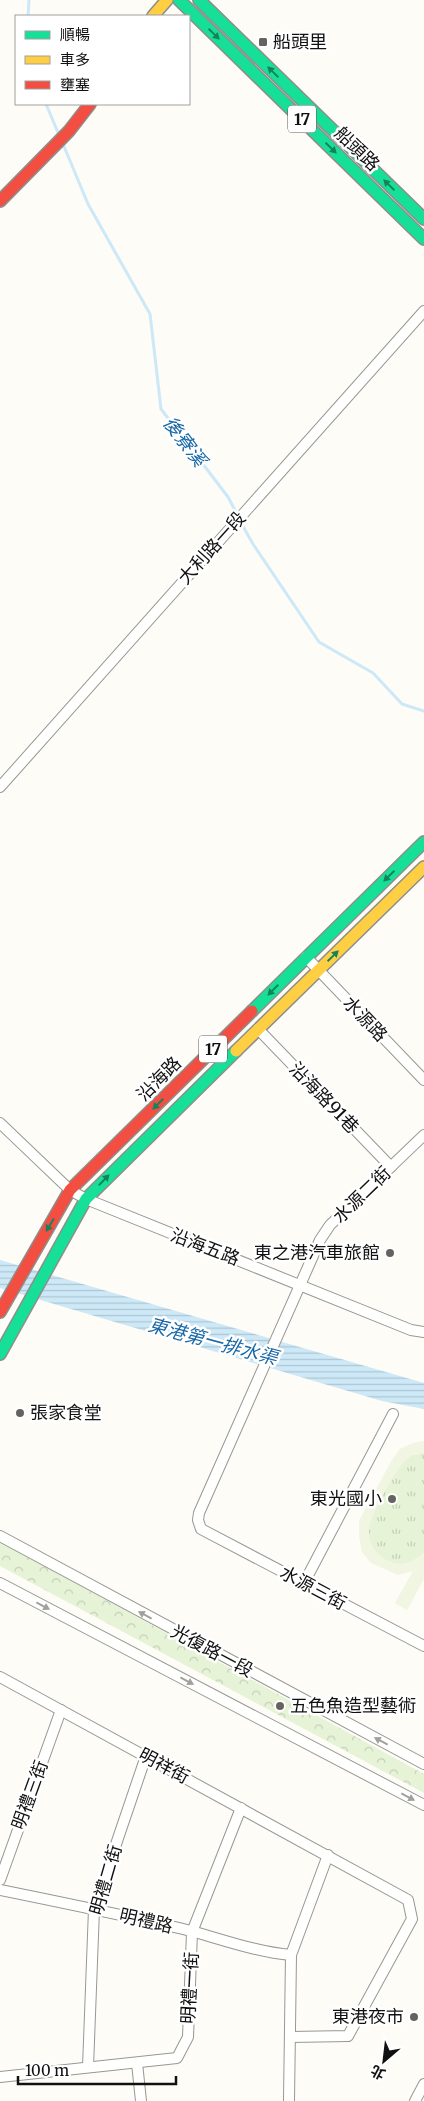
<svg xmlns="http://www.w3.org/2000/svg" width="424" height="2101" font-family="Merriweather,'Noto Sans TC',serif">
  <defs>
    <pattern id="grass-tufts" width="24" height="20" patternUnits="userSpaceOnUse" patternTransform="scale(1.25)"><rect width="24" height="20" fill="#e7f3d7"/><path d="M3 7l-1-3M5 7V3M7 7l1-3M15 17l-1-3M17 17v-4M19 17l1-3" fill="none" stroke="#c5cfb8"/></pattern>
    <pattern id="park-crowns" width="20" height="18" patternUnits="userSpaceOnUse" patternTransform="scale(1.25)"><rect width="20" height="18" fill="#e7f3d7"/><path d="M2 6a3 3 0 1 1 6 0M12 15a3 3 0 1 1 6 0" fill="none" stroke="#c5cfb8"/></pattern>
    <pattern id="water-rules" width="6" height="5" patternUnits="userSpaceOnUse" patternTransform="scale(1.25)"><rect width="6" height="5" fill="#cde8f7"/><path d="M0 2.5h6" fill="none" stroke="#afc6d3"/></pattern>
  </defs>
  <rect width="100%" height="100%" fill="#fdfcf7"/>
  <path fill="url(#grass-tufts)" d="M424 1452V1553C420 1556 413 1561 408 1563 387 1569 365 1548 369 1527 371 1513 397 1465 409 1457 413 1454 419 1454 424 1452Z"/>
  <path fill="url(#park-crowns)" d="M0 1542 424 1774V1793L0 1566Z"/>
  <path fill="#f0f6e1" d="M424 1441V1452C419 1453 413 1454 409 1457 397 1465 371 1513 369 1527 365 1548 387 1569 408 1563 413 1561 420 1556 424 1553V1579L407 1610 395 1603 413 1571 398 1575 371 1563 362 1552 359 1536V1521L392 1460 400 1449 413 1443Z"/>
  <path fill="url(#water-rules)" d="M0 1260 424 1383V1409L382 1401 0 1288Z"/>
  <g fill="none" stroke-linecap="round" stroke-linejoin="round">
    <g stroke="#cde8f7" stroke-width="3">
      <path d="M28 16 29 0"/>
      <path d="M46 104 59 135"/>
      <path d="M63 144 88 204 150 314 161 409 228 497 238 516"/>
      <path d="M240 521 253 544 319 642 373 673 402 704 424 711"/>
    </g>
    <defs>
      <g id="street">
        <path d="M0 787 424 311"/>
        <path d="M306 957 424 1080"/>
        <path d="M258 1029 391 1167"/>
        <path d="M0 1123 70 1190 86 1199 411 1330 424 1332"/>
        <path d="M424 1135 330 1225 320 1240 199 1513 198 1520 201 1529 424 1646"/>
        <path d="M0 1536 424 1764"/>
        <path d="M0 1583 424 1805"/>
        <path d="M304 1583 393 1414"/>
        <path d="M0 1677 408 1900 412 1919 348 2036 291 2037"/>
        <path d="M0 1880 61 1710"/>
        <path d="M0 1890C64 1903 128 1916 191 1931 224 1940 257 1952 291 1955"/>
        <path d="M137 2063 141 2101"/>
        <path d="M88 2067 94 1909 146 1756"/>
        <path d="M0 2077 177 2058 188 2037 192 1932 241 1808"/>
        <path d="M289 2101 291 1955 328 1855"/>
        <path d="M415 2101 424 2084"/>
      </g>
      <g id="fast">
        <path d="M179 0 424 239"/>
        <path d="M199 0 424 219"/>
        <path d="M252 1011 424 842"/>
        <path d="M0 1354 86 1199 236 1051"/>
      </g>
      <g id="slow">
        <path d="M153 16 167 0"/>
        <path d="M236 1051 424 867"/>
      </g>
      <g id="jam">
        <path d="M0 201 69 131 90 104"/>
        <path d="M0 1312 70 1190 252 1011"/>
      </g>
    </defs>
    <use href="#street" stroke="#979795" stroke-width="12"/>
    <use href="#fast" stroke="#8e8d8b" stroke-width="14"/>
    <use href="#slow" stroke="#8e8d8b" stroke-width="14"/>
    <use href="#jam" stroke="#8e8d8b" stroke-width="14"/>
    <use href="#street" stroke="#fffffe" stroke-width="10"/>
    <use href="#fast" stroke="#16e098" stroke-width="11"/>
    <use href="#slow" stroke="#ffcf43" stroke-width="11"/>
    <use href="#jam" stroke="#f24e42" stroke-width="11"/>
  </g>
  <defs><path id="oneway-solid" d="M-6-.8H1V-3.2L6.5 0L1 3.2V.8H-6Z" transform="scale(1.25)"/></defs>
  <g fill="#14835b">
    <use href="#oneway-solid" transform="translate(214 34) rotate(44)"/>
    <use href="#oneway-solid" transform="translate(273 72) rotate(-136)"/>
    <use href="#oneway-solid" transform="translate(331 148) rotate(44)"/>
    <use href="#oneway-solid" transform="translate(389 185) rotate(-136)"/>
    <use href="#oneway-solid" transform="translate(389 876) rotate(136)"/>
    <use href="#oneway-solid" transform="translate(333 956) rotate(-44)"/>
    <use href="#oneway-solid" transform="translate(273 990) rotate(135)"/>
    <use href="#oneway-solid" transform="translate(158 1104) rotate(135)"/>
    <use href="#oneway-solid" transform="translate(104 1180) rotate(-46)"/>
    <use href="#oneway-solid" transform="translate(50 1225) rotate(121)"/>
  </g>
  <g fill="#a0a09f">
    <use href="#oneway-solid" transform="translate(43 1606) rotate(28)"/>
    <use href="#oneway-solid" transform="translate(145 1615) rotate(-152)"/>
    <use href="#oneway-solid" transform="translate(187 1681) rotate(28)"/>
    <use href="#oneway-solid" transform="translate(381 1741) rotate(-152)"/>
    <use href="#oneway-solid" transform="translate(408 1797) rotate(28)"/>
  </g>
  <g fill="#646362" stroke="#fff" stroke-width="2">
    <rect x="258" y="37" width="10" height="10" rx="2.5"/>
    <circle cx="390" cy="1253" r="5"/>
    <circle cx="20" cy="1413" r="5"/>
    <circle cx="392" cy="1499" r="5"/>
    <circle cx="280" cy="1706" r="5"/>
    <circle cx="414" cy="2017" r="5"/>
  </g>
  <g text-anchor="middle" stroke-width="5" stroke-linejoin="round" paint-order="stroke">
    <g fill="#fff" stroke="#585858" stroke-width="1">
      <rect x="288" y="105.5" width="28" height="27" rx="4"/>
      <rect x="199" y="1035.5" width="28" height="27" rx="4"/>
    </g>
    <g font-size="16" font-weight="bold" fill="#111">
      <text x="302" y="125">17</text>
      <text x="213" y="1055">17</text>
    </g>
    <g font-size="18" fill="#111" stroke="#fff" text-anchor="start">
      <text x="273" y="48">船頭里</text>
      <text x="380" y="1259" text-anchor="end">東之港汽車旅館</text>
      <text x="30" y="1419">張家食堂</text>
      <text x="382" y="1505" text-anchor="end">東光國小</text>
      <text x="290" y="1712">五色魚造型藝術</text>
      <text x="404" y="2023" text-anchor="end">東港夜市</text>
    </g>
    <g font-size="18" fill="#111" stroke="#fff">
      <text transform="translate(357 149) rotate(44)" y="6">船頭路</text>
      <text transform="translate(212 548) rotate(-48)" y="6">大利路一段</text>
      <text transform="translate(365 1019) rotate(46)" y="6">水源路</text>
      <text transform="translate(159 1079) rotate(-45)" y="6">沿海路</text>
      <text transform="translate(324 1098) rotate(46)" y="6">沿海路91巷</text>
      <text transform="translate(362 1195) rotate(-44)" y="6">水源二街</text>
      <text transform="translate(205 1247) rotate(21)" y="6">沿海五路</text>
      <text transform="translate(313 1588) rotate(28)" y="6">水源三街</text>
      <text transform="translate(212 1651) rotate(28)" y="6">光復路一段</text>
      <text transform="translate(164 1766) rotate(28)" y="6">明祥街</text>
      <text transform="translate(30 1795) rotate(-70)" y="6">明禮三街</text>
      <text transform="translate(106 1880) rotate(-74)" y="6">明禮二街</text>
      <text transform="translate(146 1921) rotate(13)" y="6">明禮路</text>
      <text transform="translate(190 1988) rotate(-87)" y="6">明禮一街</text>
    </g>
    <g font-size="19" font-style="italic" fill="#1768a6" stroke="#fff">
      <text transform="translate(185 441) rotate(53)" y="7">後寮溪</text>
      <text transform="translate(213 1341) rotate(15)" y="7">東港第一排水渠</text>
    </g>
  </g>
  <rect x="15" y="15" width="175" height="90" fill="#ffffff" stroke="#a0a0a0"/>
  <rect x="25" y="31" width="25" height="8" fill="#16e098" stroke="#a0a0a0"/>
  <text x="60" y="40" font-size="15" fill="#111111">順暢</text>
  <rect x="25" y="56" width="25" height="8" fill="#ffcf43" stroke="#a0a0a0"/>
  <text x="60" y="65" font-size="15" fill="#111111">車多</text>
  <rect x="25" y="81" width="25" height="8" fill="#f24e42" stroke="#a0a0a0"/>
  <text x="60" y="90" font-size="15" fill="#111111">壅塞</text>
  <g transform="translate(384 2061) rotate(208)" stroke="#ffffff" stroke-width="4" paint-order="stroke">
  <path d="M0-4L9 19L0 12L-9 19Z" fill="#111111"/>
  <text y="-8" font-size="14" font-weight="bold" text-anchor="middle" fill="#111111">北</text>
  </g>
  <path d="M18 2076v8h158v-8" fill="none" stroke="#111111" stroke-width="2.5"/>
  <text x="25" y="2076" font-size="15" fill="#111111" stroke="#ffffff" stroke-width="4" paint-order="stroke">100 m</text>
</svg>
